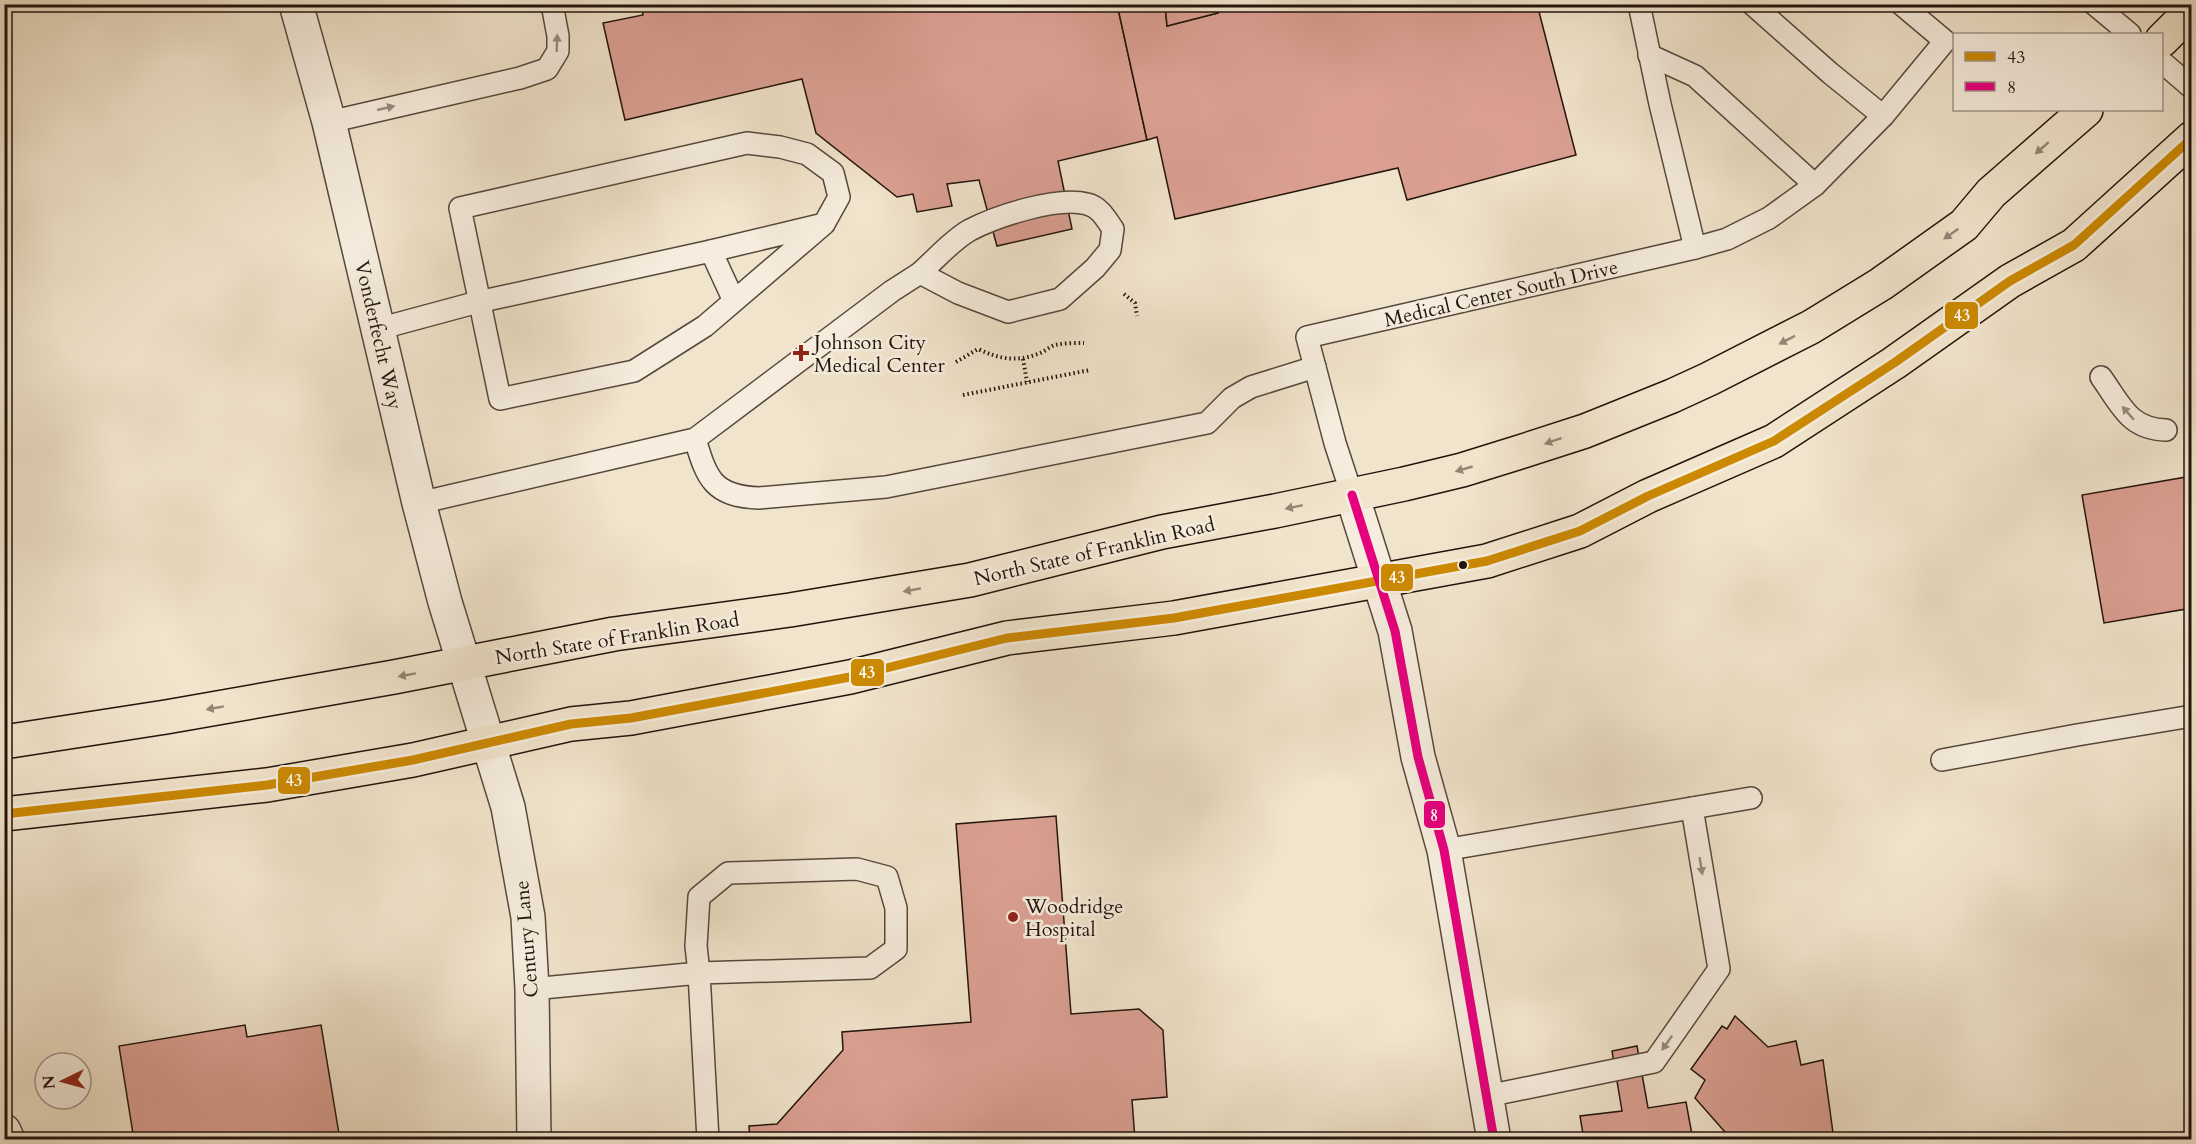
<svg xmlns="http://www.w3.org/2000/svg" width="2196" height="1144" font-family="Cardo,serif">
  <rect width="100%" height="100%" fill="#f1e4cc"/>
  <filter id="stains"><feTurbulence type="fractalNoise" baseFrequency=".00333" numOctaves="4"/><feColorMatrix values="0 0 0 0 .2 0 0 0 0 .09 0 0 0 0 .02 0 0 0 .5 -.17"/></filter>
  <radialGradient id="worn" r=".72"><stop offset=".6" stop-color="#630" stop-opacity="0"/><stop offset="1" stop-color="#630" stop-opacity=".3"/></radialGradient>
  <g fill="#dba093" stroke="#22140c" stroke-width="1.5">
    <path d="M641 4H1117L1147 140 1058 161 1072 229 997 246 979 180 947 184 952 206 917 212 913 194 897 197 816 133 802 79 625 120 603 23 643 15Z"/>
    <path d="M1117 4H1165L1167 26 1218 13 1216 4H1537L1576 155 1407 200 1398 168 1175 219 1157 137 1147 140Z"/>
    <path d="M1165 4H1216L1218 13 1167 26Z"/>
    <path d="M2192 476V608L2104 623 2082 495Z"/>
    <path d="M1056 816 1071 1014 1139 1009 1163 1030 1167 1097 1132 1100 1135 1140H750L749 1126 777 1124 843 1050 842 1032 971 1022 956 824Z"/>
    <path d="M1735 1016 1768 1047 1796 1041 1801 1065 1823 1060 1834 1140H1732L1695 1098 1705 1080 1691 1069 1722 1026 1727 1029Z"/>
    <path d="M245 1025 247 1037 321 1025 340 1140H134L119 1046Z"/>
    <path d="M1637 1046 1648 1108 1686 1102 1693 1140H1584L1580 1116 1622 1111 1612 1051Z"/>
  </g>
  <g fill="none" stroke-linecap="round" stroke-linejoin="round">
    <defs>
      <g id="service">
        <path d="M1639 4 1660 104 1695 248 1727 239 1769 218 1815 185 1883 116 1945 41 1901 4"/>
        <path d="M1752 4 1830 73 1883 116"/>
        <path d="M2094 4 2130 34"/>
        <path d="M1649 55 1695 76 1815 185"/>
        <path d="M2162 62 2192 88"/>
        <path d="M329 122 520 78 547 69 558 51V36L552 4"/>
        <path d="M734 301 711 251 824 224 839 197 833 173 807 154 780 147 747 143 460 208 500 399 634 371 705 326 824 224"/>
        <path d="M378 329 478 302 711 251"/>
        <path d="M2101 377C2121 405 2129 429 2166 430"/>
        <path d="M695 439C707 479 713 496 759 498L886 487 1207 423 1232 398 1251 387 1315 367"/>
        <path d="M1352 495 1335 443 1307 337 1695 248"/>
        <path d="M419 503 695 439 892 291 920 273 958 293 1008 312 1060 299 1095 268 1110 250 1113 229C1106 219 1100 207 1087 204 1058 196 997 216 970 230 952 240 936 259 920 273"/>
        <path d="M1942 760 2077 735 2192 716"/>
        <path d="M1444 850 1751 798"/>
        <path d="M532 989 699 973 696 946 699 897 728 873 857 869 887 877 896 908V949L870 968 699 973 708 1140"/>
        <path d="M1487 1096 1654 1062 1719 969 1692 808"/>
      </g>
      <g id="minor">
        <path d="M296 4 329 122 419 503 445 602 508 807 528 917 532 989 534 1140"/>
        <path d="M1352 495 1395 631 1418 757 1444 850 1494 1140"/>
        <path d="M4 1131 8 1140"/>
      </g>
      <g id="trunk">
        <path d="M2162 40 2192 10"/>
        <path d="M4 742 166 717 394 677 614 634 790 610 970 580 1162 532 1275 511 1404 484 1462 470 1520 452 1585 431 1672 396 1709 379 1811 327 1881 284 1964 225 1991 193 2086 110"/>
        <path d="M4 814 267 785 413 760 571 724 631 718 850 677 1007 638 1174 618 1487 561 1580 531 1648 496 1774 441 1894 363 2010 281 2074 245 2192 138"/>
      </g>
    </defs>
    <use href="#service" stroke="#56483c" stroke-width="24"/>
    <use href="#minor" stroke="#56483c" stroke-width="36"/>
    <use href="#trunk" stroke="#22140c" stroke-width="36"/>
    <g stroke="#22140c" stroke-width="4" stroke-dasharray="1.5 3" stroke-linecap="butt">
      <path d="M1124 294 1135 303 1137 316"/>
      <path d="M1023 359 1027 382"/>
      <path d="M956 362 978 349C999 359 1016 362 1038 354 1044 352 1049 347 1055 345 1064 343 1075 343 1084 343"/>
      <path d="M963 395 1090 370"/>
    </g>
    <use href="#service" stroke="#f6edde" stroke-width="21"/>
    <use href="#minor" stroke="#f6edde" stroke-width="33"/>
    <use href="#trunk" stroke="#f1e4cc" stroke-width="33"/>
    <defs>
      <path id="bus-1" d="M4 814 267 785 413 760 571 724 631 718 850 677 1007 638 1174 618 1487 561 1580 531 1648 496 1774 441 1894 363 2010 281 2074 245 2192 138"/>
      <path id="bus-2" d="M1352 495 1395 631 1418 757 1444 850 1494 1140"/>
    </defs>
    <use href="#bus-1" stroke="#f6edde" stroke-width="14"/>
    <use href="#bus-2" stroke="#f6edde" stroke-width="14"/>
    <use href="#bus-1" stroke="#cc8902" stroke-width="9"/>
    <use href="#bus-2" stroke="#e5007d" stroke-width="9"/>
  </g>
  <defs><path id="oneway-solid" d="M-6-.8H1V-3.2L6.5 0L1 3.2V.8H-6Z" transform="scale(1.5)"/></defs>
  <g fill="#978b80">
    <use href="#oneway-solid" transform="translate(557 43) rotate(-88)"/>
    <use href="#oneway-solid" transform="translate(386 108) rotate(-13)"/>
    <use href="#oneway-solid" transform="translate(2128 413) rotate(-131)"/>
    <use href="#oneway-solid" transform="translate(1701 866) rotate(81)"/>
    <use href="#oneway-solid" transform="translate(1667 1043) rotate(125)"/>
  </g>
  <g fill="#948676">
    <use href="#oneway-solid" transform="translate(2042 148) rotate(139)"/>
    <use href="#oneway-solid" transform="translate(1951 234) rotate(145)"/>
    <use href="#oneway-solid" transform="translate(1787 340) rotate(153)"/>
    <use href="#oneway-solid" transform="translate(1553 441) rotate(161)"/>
    <use href="#oneway-solid" transform="translate(1464 469) rotate(164)"/>
    <use href="#oneway-solid" transform="translate(1294 507) rotate(168)"/>
    <use href="#oneway-solid" transform="translate(912 590) rotate(170)"/>
    <use href="#oneway-solid" transform="translate(407 675) rotate(170)"/>
    <use href="#oneway-solid" transform="translate(215 708) rotate(170)"/>
  </g>
  <g fill="#8f2418" stroke="#f6edde" stroke-width="2">
    <path d="M798 344h6v6h6v6h-6v6h-6v-6h-6v-6h6z"/>
    <circle cx="1013" cy="917" r="6"/>
  </g>
  <circle fill="#22140c" stroke="#f6edde" stroke-width="2" cx="1463" cy="565" r="5"/>
  <g text-anchor="middle" stroke-width="5" stroke-linejoin="round" paint-order="stroke">
    <g font-size="20" fill="#22140c" stroke="#f6edde">
      <text transform="translate(1501 293) rotate(-13)" y="7">Medical Center South Drive</text>
      <text transform="translate(379 335) rotate(77)" y="7">Vonderfecht Way</text>
      <text transform="translate(1094 551) rotate(-13)" y="7">North State of Franklin Road</text>
      <text transform="translate(617 638) rotate(-9)" y="7">North State of Franklin Road</text>
      <text transform="translate(526 939) rotate(-95)" y="7">Century Lane</text>
    </g>
    <g font-size="20" fill="#22140c" stroke="#f6edde" text-anchor="start">
      <text x="814" y="349">Johnson City<tspan x="814" dy="23">Medical Center</tspan></text>
      <text x="1025" y="913">Woodridge<tspan x="1025" dy="23">Hospital</tspan></text>
    </g>
  </g>
  <g stroke="#f6edde" stroke-width="2">
    <rect x="1944" y="301" width="35" height="29" rx="6" fill="#cc8902"/>
    <rect x="1380" y="563" width="34" height="29" rx="6" fill="#cc8902"/>
    <rect x="850" y="658" width="35" height="29" rx="6" fill="#cc8902"/>
    <rect x="277" y="766" width="34" height="29" rx="6" fill="#cc8902"/>
    <rect x="1423" y="800" width="23" height="29" rx="6" fill="#e5007d"/>
  </g>
  <g font-size="16" text-anchor="middle" font-weight="bold" fill="#fff">
    <text x="1962" y="321">43</text>
    <text x="1397" y="583">43</text>
    <text x="867" y="678">43</text>
    <text x="294" y="786">43</text>
    <text x="1434" y="821">8</text>
  </g>
  <rect width="2196" height="1144" fill="none" stroke="#f1e4cc" stroke-width="24"/>
  <rect x="6" y="6" width="2184" height="1132" fill="none" stroke="#22140c" stroke-width="3"/>
  <rect x="12" y="12" width="2172" height="1120" fill="none" stroke="#22140c" stroke-width="1.5"/>
  <rect x="1953" y="33" width="210" height="78" fill="#f6edde" stroke="#a1968a" stroke-width="1.5"/>
  <rect x="1965" y="52" width="30" height="9" fill="#cc8902" stroke="#a1968a" stroke-width="1.5"/>
  <text x="2007" y="63" font-size="18" fill="#22140c">43</text>
  <rect x="1965" y="82" width="30" height="9" fill="#e5007d" stroke="#a1968a" stroke-width="1.5"/>
  <text x="2007" y="93" font-size="18" fill="#22140c">8</text>
  <g transform="translate(63 1081) rotate(265)"><circle r="28" fill="#f6edde" stroke="#a1968a" stroke-width="1.5"/>
  <path d="M0-4.5L10 22L0 15L-10 22Z" fill="#8f2418"/>
  <text y="-9" font-size="16" font-weight="bold" text-anchor="middle" fill="#22140c">N</text>
  </g>
  <rect width="100%" height="100%" filter="url(#stains)"/>
  <rect width="100%" height="100%" fill="url(#worn)"/>
</svg>
